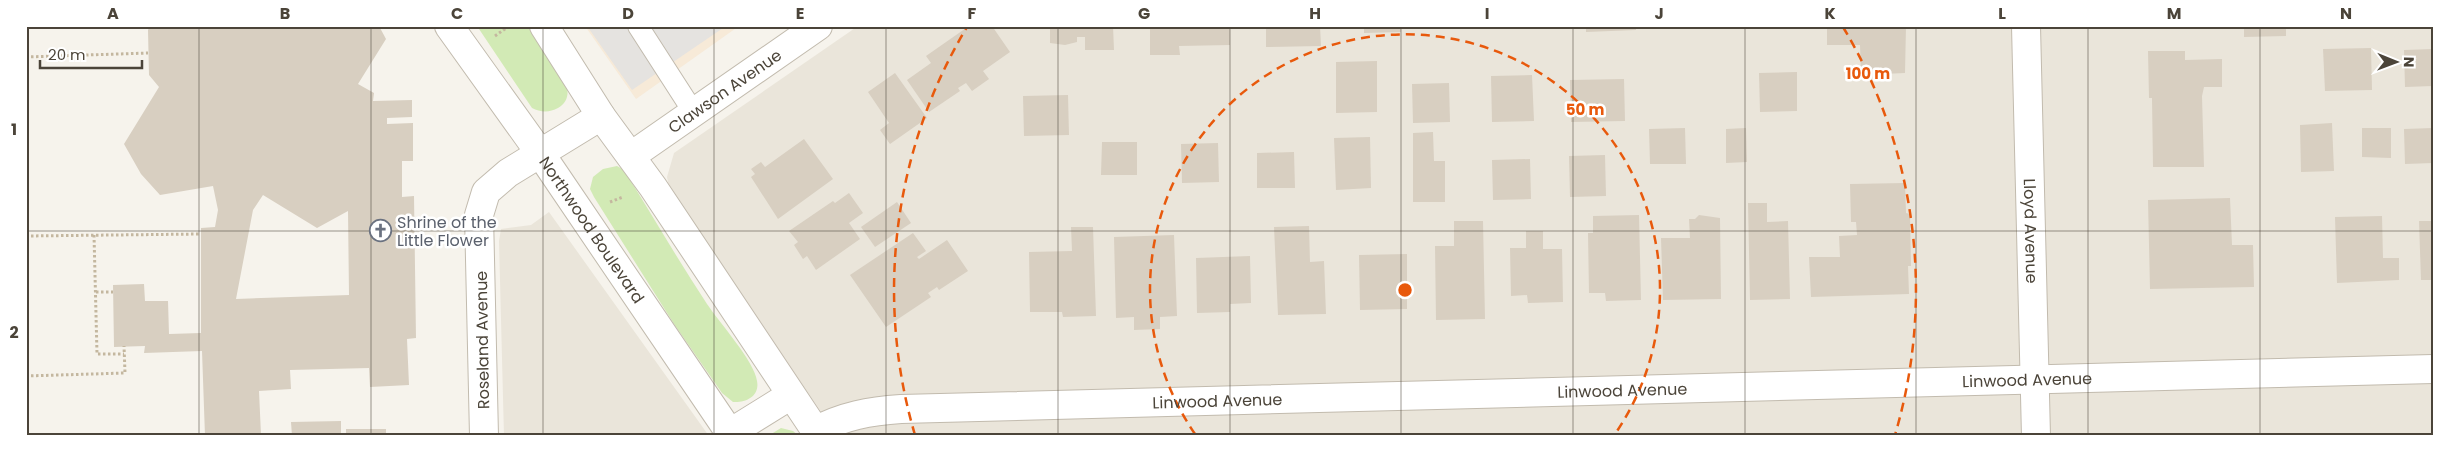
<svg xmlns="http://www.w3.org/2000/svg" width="2459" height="462" font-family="Poppins,sans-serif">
  <rect width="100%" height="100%" fill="#f6f3ec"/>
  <g fill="#eae5da">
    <path d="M858 26H2433V436H838L671 196 667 177 674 153Z"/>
    <path d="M549 212 709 436H504L499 241 501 229 531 225Z"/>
  </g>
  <path fill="#f7ead8" d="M585 26H739L636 99Z"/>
  <g fill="#d2eab5">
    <path d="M477 26H530C542 44 587 92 558 108 549 113 540 112 532 108Z"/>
    <path d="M617 166 624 170C652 215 678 260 707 304 719 322 755 362 757 381 760 396 746 403 733 402L722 393 674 324 594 197 590 189 593 177 603 169Z"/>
    <path d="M781 428 793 431 799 436H768Z"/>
  </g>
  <path fill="#e5e3e0" d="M587 26H726L632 90Z"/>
  <g fill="#d8cfc1" fill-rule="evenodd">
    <path d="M150 26H379L386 39 358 84 374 93 373 101 412 100V117L387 118V124L413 123V161H402V197L414 196 416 338 407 339 409 385 370 387 369 368 290 370 291 389 259 391 261 435 205 436 202 351 144 353 145 346 114 347 113 285 144 284 145 301H168L169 334 201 333V228L215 227 218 210 213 186 160 195 141 174 124 144 159 87 149 75 148 30ZM263 195 317 228 348 211 349 295 236 299 253 210Z"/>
    <path d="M969 26H992L1010 52 983 71 989 79 972 91 966 83 958 88 960 91 929 112 907 80 931 63 926 56Z"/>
    <path d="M1050 26H1113L1114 50H1085V37H1077V42L1065 45 1050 43Z"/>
    <path d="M1150 26H1230V45L1179 46 1180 55H1150Z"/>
    <path d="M1266 26H1320L1321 46 1266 47Z"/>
    <path d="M1364 26H1401V32L1364 33Z"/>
    <path d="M1586 26H1636V30L1586 32Z"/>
    <path d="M1827 26H1906L1905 73 1861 75 1860 45H1827Z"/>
    <path d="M2244 26H2286V36L2244 37Z"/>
    <path d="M2371 48 2372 90 2325 91 2323 49Z"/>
    <path d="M2433 49V86L2405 87 2404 50Z"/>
    <path d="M2148 51H2185V60L2222 59V87H2204L2202 96 2204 167H2153L2152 98H2149Z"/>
    <path d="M1377 61V112L1336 113V62Z"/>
    <path d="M1797 72V111L1760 112 1759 73Z"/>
    <path d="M895 73 927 118 890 144 880 130 889 123 868 92Z"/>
    <path d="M1532 75 1534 121 1492 122 1491 76Z"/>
    <path d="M1624 79 1625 121 1571 122 1570 80Z"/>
    <path d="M1449 83 1450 122 1413 123 1412 84Z"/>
    <path d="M1068 95 1069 135 1024 136 1023 96Z"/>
    <path d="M2332 123 2334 171 2301 172 2300 125Z"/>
    <path d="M1685 128 1686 164H1650L1649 129Z"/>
    <path d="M1746 128 1747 162 1726 163V129Z"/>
    <path d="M2362 128H2391V158L2362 157Z"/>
    <path d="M2433 128V163L2405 164 2404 129Z"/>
    <path d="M1433 132 1434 161H1445V202H1413V133Z"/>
    <path d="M1370 137 1371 188 1336 190 1334 138Z"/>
    <path d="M804 139 833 179 778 219 751 177 755 174 751 169 761 162 765 167Z"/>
    <path d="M1102 142H1137V175H1101Z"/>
    <path d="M1218 143 1219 182 1182 183 1181 144Z"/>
    <path d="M1294 152 1295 188H1257V153Z"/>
    <path d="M1605 155 1606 196 1570 197 1569 156Z"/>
    <path d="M1530 159 1531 199 1493 200 1492 160Z"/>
    <path d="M1905 183 1906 213 1910 214 1911 266H1908L1909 294 1811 297 1809 257H1840L1839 236 1857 235 1856 222H1851L1850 184Z"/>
    <path d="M849 193 863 213 849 223 860 239 816 270 807 256 803 259 794 245 798 242 789 231 833 201 835 203Z"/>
    <path d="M2230 198 2232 245H2253L2254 287 2150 289 2148 200Z"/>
    <path d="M897 202 911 223 875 247 861 227Z"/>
    <path d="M1748 203H1767V222L1788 221 1790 299 1750 300Z"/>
    <path d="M1639 215 1641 300 1606 301 1605 293H1589L1588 233H1593V216Z"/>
    <path d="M1699 215 1720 218 1721 299 1663 300 1661 238H1690L1689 219H1695Z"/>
    <path d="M2382 216 2383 258H2399V280L2337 283 2335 217Z"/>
    <path d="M1454 221H1483L1485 319 1436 320 1435 246H1454Z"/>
    <path d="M2419 221H2433V280H2421Z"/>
    <path d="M1309 226 1310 262 1324 261 1326 314 1278 315 1274 227Z"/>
    <path d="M1071 227H1093L1096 316 1063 317 1062 312H1030L1029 252 1072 251Z"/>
    <path d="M1526 231H1543V249H1562L1563 302 1528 303 1527 295 1511 296 1510 248H1526Z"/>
    <path d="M913 233 926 251 917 257 919 259 947 240 968 271 939 290 937 287 928 293 931 297 886 327 850 275Z"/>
    <path d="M1174 235 1177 316 1160 317V329L1134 330V317L1116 318 1114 237Z"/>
    <path d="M1407 254V309L1360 310 1359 255Z"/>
    <path d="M1250 256 1251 303 1230 304V312L1197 313 1196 258Z"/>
    <path d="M341 421V436H292L291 422Z"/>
    <rect x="346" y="429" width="40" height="7"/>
  </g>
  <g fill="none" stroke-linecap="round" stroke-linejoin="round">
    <defs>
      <path id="service" d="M638 26 694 113"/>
      <g id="minor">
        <path id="s1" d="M449 26 540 153 732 436"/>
        <path d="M544 26 601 116 653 187 819 436"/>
        <path id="s2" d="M2026 26 2036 436"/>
        <path id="s3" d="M631 156 818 26"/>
        <path id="s4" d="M815 431C843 416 870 411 901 409L2433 369"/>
        <path d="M730 433 791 395"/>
        <path d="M484 436 479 215 486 192 508 173 601 116"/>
      </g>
    </defs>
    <use href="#service" stroke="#c2bbae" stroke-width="22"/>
    <use href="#minor" stroke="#c2bbae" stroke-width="30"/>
    <g stroke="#c4b79f" stroke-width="3" stroke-dasharray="2.5 2.5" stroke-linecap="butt">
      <path d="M495 36 509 26"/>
      <path d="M26 57 148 53"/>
      <path d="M610 202 623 197"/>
      <path d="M94 235 97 354H124"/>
      <path d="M26 236 201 234"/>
      <path d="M96 292H113"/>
      <path d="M26 376 125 373 124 346"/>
    </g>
    <use href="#service" stroke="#fff" stroke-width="20"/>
    <use href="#minor" stroke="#fff" stroke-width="28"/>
  </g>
  <path fill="none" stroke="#4b4439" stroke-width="1" stroke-opacity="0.55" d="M199 26V436M371 26V436M543 26V436M714 26V436M886 26V436M1058 26V436M1230 26V436M1401 26V436M1573 26V436M1745 26V436M1916 26V436M2088 26V436M2260 26V436M26 231H2433"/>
  <g fill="none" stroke="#e8590c" stroke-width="2.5" stroke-dasharray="9 6">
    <path d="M1195 434A255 255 0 1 1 1615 434"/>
    <path d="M915 435A511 511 0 0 1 967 27M1843 27A511 511 0 0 1 1895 435"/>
  </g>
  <defs>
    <symbol id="church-ring" viewBox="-11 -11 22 22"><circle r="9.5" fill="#fff" stroke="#6b7280" stroke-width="1.5"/><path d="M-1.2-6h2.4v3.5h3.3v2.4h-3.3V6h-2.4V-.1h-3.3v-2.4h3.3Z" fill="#6b7280"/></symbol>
  </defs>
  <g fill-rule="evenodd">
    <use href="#church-ring" x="368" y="218" width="25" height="25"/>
  </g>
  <g text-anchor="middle" stroke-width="5" stroke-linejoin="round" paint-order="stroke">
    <g font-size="16" fill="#4b4439" stroke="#fff">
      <text dy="6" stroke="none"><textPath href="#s3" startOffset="114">Clawson Avenue</textPath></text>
      <text dy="6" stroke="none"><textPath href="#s1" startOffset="249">Northwood Boulevard</textPath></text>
      <text dy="6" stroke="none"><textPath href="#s2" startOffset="205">Lloyd Avenue</textPath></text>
      <text transform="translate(482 340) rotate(-91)" y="6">Roseland Avenue</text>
      <text dy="6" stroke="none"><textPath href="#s4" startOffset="1216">Linwood Avenue</textPath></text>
      <text dy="6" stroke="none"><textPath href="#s4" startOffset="811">Linwood Avenue</textPath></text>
      <text dy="6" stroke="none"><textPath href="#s4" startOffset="406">Linwood Avenue</textPath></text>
    </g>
    <g font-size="16" fill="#5b616d" stroke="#fff" text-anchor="start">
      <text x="397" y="228">Shrine of the<tspan x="397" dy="18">Little Flower</tspan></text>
    </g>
  </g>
  <circle cx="1405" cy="290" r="8" fill="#e8590c" stroke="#fff" stroke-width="2.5"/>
  <g font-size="15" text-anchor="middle" font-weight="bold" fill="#e8590c" stroke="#fff" stroke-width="5" stroke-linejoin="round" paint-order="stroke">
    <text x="1868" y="79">100 m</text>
    <text x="1585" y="115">50 m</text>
  </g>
  <rect width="2459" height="462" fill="none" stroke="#ffffff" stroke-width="55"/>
  <g transform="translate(2396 62) rotate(91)" stroke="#ffffff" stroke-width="4" paint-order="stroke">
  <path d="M0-4L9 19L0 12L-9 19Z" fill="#4b4439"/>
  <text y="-8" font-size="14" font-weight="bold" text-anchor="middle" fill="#4b4439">N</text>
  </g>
  <path d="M40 60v8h102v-8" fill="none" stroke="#4b4439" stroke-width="2.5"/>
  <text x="48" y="60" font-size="15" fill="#4b4439" stroke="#ffffff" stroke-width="4" paint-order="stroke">20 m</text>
  <rect x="28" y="28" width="2404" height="406" fill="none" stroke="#4b4439" stroke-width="2"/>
  <g font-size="16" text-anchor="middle" font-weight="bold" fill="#4b4439">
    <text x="113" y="19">A</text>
    <text x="285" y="19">B</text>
    <text x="457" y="19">C</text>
    <text x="628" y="19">D</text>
    <text x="800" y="19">E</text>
    <text x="972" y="19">F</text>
    <text x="1144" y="19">G</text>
    <text x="1315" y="19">H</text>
    <text x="1487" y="19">I</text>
    <text x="1659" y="19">J</text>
    <text x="1830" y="19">K</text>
    <text x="2002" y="19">L</text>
    <text x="2174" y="19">M</text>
    <text x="2346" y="19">N</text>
    <text x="14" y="135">1</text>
    <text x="14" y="338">2</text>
  </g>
</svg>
